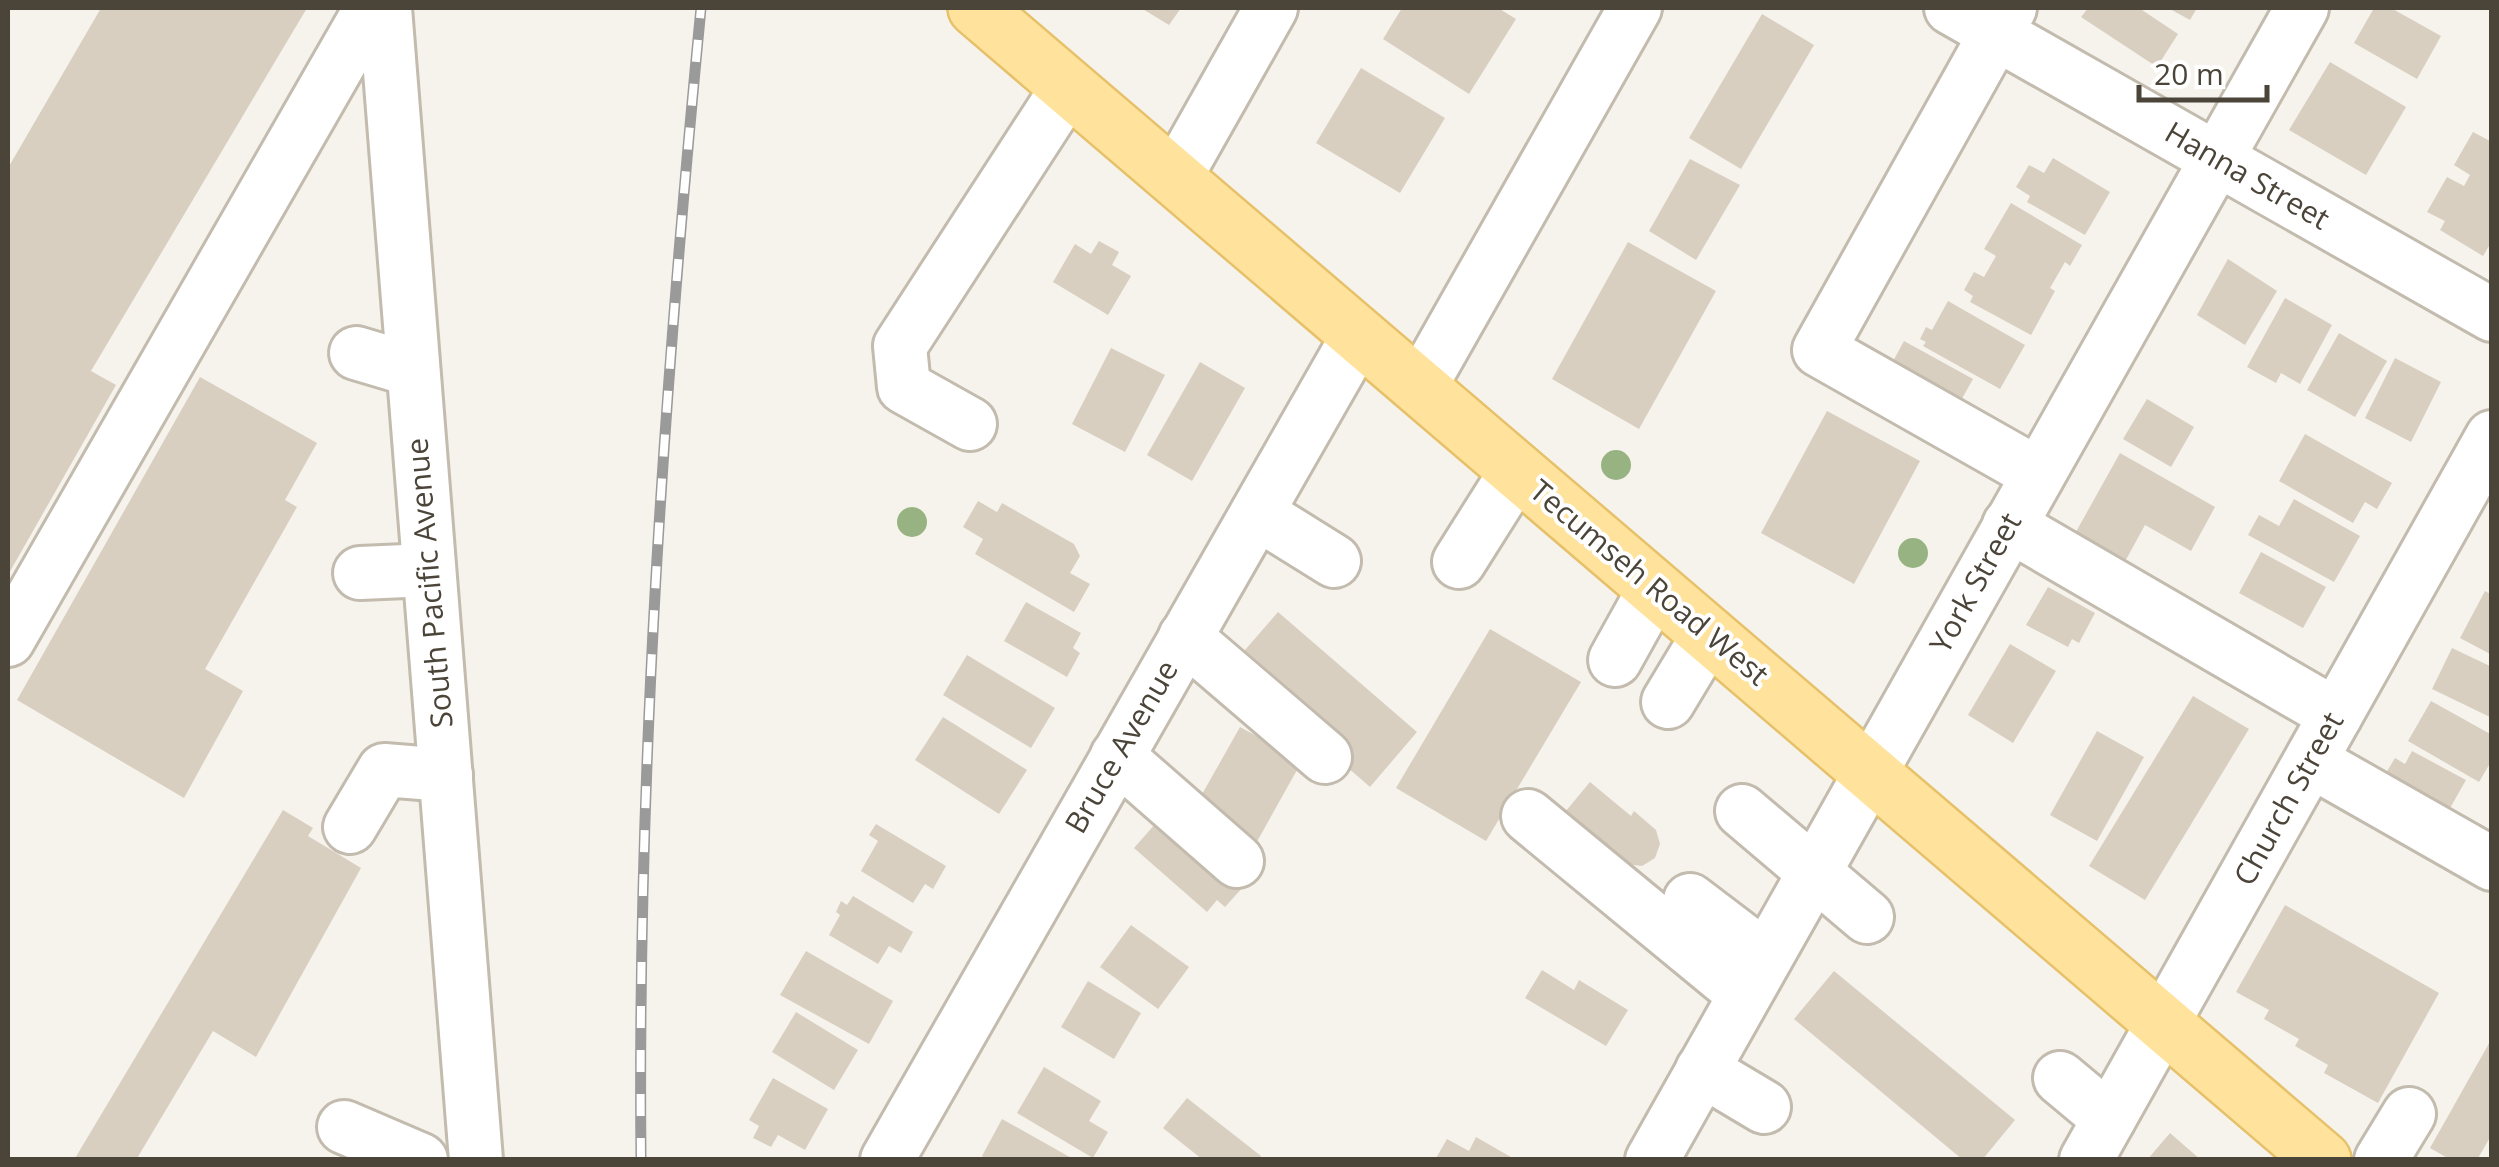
<svg xmlns="http://www.w3.org/2000/svg" width="2499" height="1167" font-family="'Open Sans',sans-serif">
  <rect width="100%" height="100%" fill="#f6f3ec"/>
  <g fill="#d8cfc1">
    <path d="M101 8H307L91 371 116 385 8 575V168Z"/>
    <path d="M1141 8H1181L1169 25Z"/>
    <path d="M1402 8H1498L1516 19 1469 94 1383 39Z"/>
    <path d="M2088 8H2139L2178 34 2157 67 2081 17Z"/>
    <path d="M2168 8H2197L2190 20Z"/>
    <path d="M2374 8H2391L2441 36 2417 79 2354 43Z"/>
    <path d="M1762 14 1814 45 1741 169 1689 138Z"/>
    <path d="M2330 62 2406 107 2366 175 2289 130Z"/>
    <path d="M1361 68 1445 118 1400 193 1316 143Z"/>
    <path d="M2473 132 2492 142V241L2483 256 2440 230 2445 221 2427 212 2447 177 2464 186 2470 175 2454 165Z"/>
    <path d="M2053 158 2110 192 2085 235 2027 202 2030 196 2016 187 2029 165 2044 173Z"/>
    <path d="M1690 159 1740 185 1696 260 1649 231Z"/>
    <path d="M2011 203 2082 245 2070 266 2065 262 2050 288 2055 291 2031 335 1970 302 1973 296 1964 290 1974 272 1984 277 1996 256 1984 249Z"/>
    <path d="M1099 241 1119 252 1112 265 1131 276 1108 315 1053 282 1075 244 1091 254Z"/>
    <path d="M1628 242 1716 291 1639 429 1552 379Z"/>
    <path d="M2228 259 2277 291 2245 345 2197 315Z"/>
    <path d="M2285 298 2332 325 2300 384 2281 373 2276 383 2247 367Z"/>
    <path d="M1948 301 2025 345 2000 389 1923 346 1926 342 1920 339 1926 327 1932 330Z"/>
    <path d="M2339 333 2387 361 2355 417 2307 390Z"/>
    <path d="M1904 341 1973 379 1955 411 1886 374Z"/>
    <path d="M1111 348 1165 375 1125 452 1072 424Z"/>
    <path d="M2395 358 2441 382 2411 442 2365 418Z"/>
    <path d="M1200 362 1245 388 1192 481 1147 455Z"/>
    <path d="M200 377 317 443 285 500 297 507 205 669 243 691 184 798 17 700Z"/>
    <path d="M2147 399 2194 427 2171 467 2123 439Z"/>
    <path d="M1827 411 1920 461 1854 584 1761 533Z"/>
    <path d="M2305 434 2392 483 2377 509 2365 502 2353 523 2279 481Z"/>
    <path d="M2120 453 2215 507 2191 551 2145 525 2122 567 2072 539Z"/>
    <path d="M2294 499 2360 536 2334 582 2248 535 2259 515 2279 526Z"/>
    <path d="M978 501 997 512 1002 503 1074 544 1080 556 1070 573 1090 584 1074 612 975 554 983 539 963 527Z"/>
    <path d="M2261 552 2326 587 2303 628 2239 593Z"/>
    <path d="M2048 587 2095 613 2079 643 2072 639 2068 647 2026 625Z"/>
    <path d="M2485 591 2492 595V655L2460 638Z"/>
    <path d="M1026 602 1081 633 1073 648 1080 653 1067 677 1004 641Z"/>
    <path d="M1278 612 1417 732 1370 787 1231 666Z"/>
    <path d="M1490 629 1581 682 1486 841 1396 788Z"/>
    <path d="M2010 644 2056 671 2013 743 1968 715Z"/>
    <path d="M2452 648 2492 667V718L2432 689Z"/>
    <path d="M967 655 1055 708 1031 748 943 695Z"/>
    <path d="M2193 696 2249 729 2145 900 2089 866Z"/>
    <path d="M2431 701 2492 735V760L2479 782 2408 741Z"/>
    <path d="M943 717 1027 770 999 814 915 760Z"/>
    <path d="M1240 727 1302 761 1254 847 1192 812Z"/>
    <path d="M2097 731 2144 757 2097 841 2050 815Z"/>
    <path d="M2412 751 2466 780 2441 824 2380 783 2395 758 2405 764Z"/>
    <path d="M1590 782 1631 816 1634 811 1656 830 1660 844 1655 858 1642 866 1626 864 1556 823Z"/>
    <path d="M283 810 313 828 308 836 361 868 256 1057 213 1031 136 1160H74Z"/>
    <path d="M1163 815 1244 886 1225 907 1217 900 1207 912 1134 848Z"/>
    <path d="M876 824 946 866 933 889 925 884 913 903 861 871 878 841 869 835Z"/>
    <path d="M853 896 913 932 901 953 889 946 878 964 829 935 840 915 836 912 841 901 847 905Z"/>
    <path d="M2285 905 2439 993 2378 1103 2324 1073 2328 1065 2295 1046 2299 1039 2264 1019 2269 1010 2236 992Z"/>
    <path d="M1131 925 1189 967 1158 1009 1100 967Z"/>
    <path d="M806 951 893 1001 869 1044 780 995Z"/>
    <path d="M1542 970 1574 990 1579 980 1628 1010 1606 1046 1525 998Z"/>
    <path d="M1834 971 2015 1120 1982 1160H1963L1794 1019Z"/>
    <path d="M1088 981 1141 1013 1114 1059 1061 1027Z"/>
    <path d="M796 1012 858 1050 834 1090 772 1052Z"/>
    <path d="M2492 1038V1134L2477 1160H2451L2430 1148Z"/>
    <path d="M1044 1067 1101 1101 1089 1121 1108 1132 1093 1158 1017 1113Z"/>
    <path d="M773 1078 828 1109 805 1150 778 1135 771 1147 753 1138 759 1126 749 1120Z"/>
    <path d="M1187 1098 1261 1156 1259 1160H1203L1163 1128Z"/>
    <path d="M1002 1119 1075 1160H987L982 1156Z"/>
    <path d="M2170 1133 2201 1160H2147Z"/>
    <path d="M1476 1137 1516 1160H1435L1447 1139 1469 1151Z"/>
  </g>
  <g fill="none" stroke-linecap="round" stroke-linejoin="round">
    <defs>
      <g id="minor">
        <path d="M385 8 476 1160"/>
        <path d="M1951 8 2492 315"/>
        <path d="M2010 8 1819 350 2038 474"/>
        <path d="M1175 178 1271 8"/>
        <path d="M356 353 413 370"/>
        <path d="M1420 387 1635 8"/>
        <path d="M970 424 904 387 900 346 1068 87"/>
        <path d="M1257 513 1334 561"/>
        <path d="M2009 525 2336 715"/>
        <path d="M1459 562 1517 470"/>
        <path d="M360 573 429 570"/>
        <path d="M1185 637 1325 757"/>
        <path d="M8 640 371 8"/>
        <path d="M1615 660 1655 588"/>
        <path d="M1668 702 1709 634"/>
        <path d="M1117 756 1237 861"/>
        <path d="M2311 761 2492 864"/>
        <path d="M1742 811 1867 917"/>
        <path d="M1528 816 1744 994"/>
        <path d="M350 827 384 770 446 775"/>
        <path d="M1690 900 1765 957"/>
        <path d="M1702 1070 1764 1107"/>
        <path d="M2060 1078 2109 1119"/>
        <path d="M344 1127 421 1160"/>
        <path d="M887 1160 1358 336"/>
        <path d="M1652 1160 2302 8"/>
        <path d="M2086 1160 2492 437"/>
        <path d="M2381 1160 2409 1114"/>
      </g>
      <path id="major" d="M976 8 2323 1160"/>
    </defs>
    <use href="#minor" stroke="#c2bbae" stroke-width="58"/>
    <use href="#major" stroke="#e6c16a" stroke-width="60"/>
    <use href="#minor" stroke="#fff" stroke-width="52"/>
    <use href="#major" stroke="#ffe39c" stroke-width="55"/>
    <defs>
      <path id="rail" d="M641 1160C637 775 664 390 701 8"/>
    </defs>
    <use href="#rail" stroke="#9a9a9a" stroke-width="11"/>
    <use href="#rail" stroke="#fff" stroke-width="8" stroke-dasharray="22" stroke-linecap="butt"/>
  </g>
  <g fill="#97b381">
    <circle cx="1616" cy="465" r="15"/>
    <circle cx="912" cy="522" r="15"/>
    <circle cx="1913" cy="553" r="15"/>
  </g>
  <g text-anchor="middle" stroke-width="8" stroke-linejoin="round" paint-order="stroke">
    <g font-size="30" fill="#4b4439" stroke="#fff">
      <text transform="translate(2247 176) rotate(30)" y="10">Hanna Street</text>
      <text transform="translate(430 583) rotate(-95)" y="10">South Pacific Avenue</text>
      <text transform="translate(1649 583) rotate(40)" y="10">Tecumseh Road West</text>
      <text transform="translate(1976 583) rotate(-61)" y="10">York Street</text>
      <text transform="translate(1122 747) rotate(-60)" y="10">Bruce Avenue</text>
      <text transform="translate(2289 799) rotate(-61)" y="10">Church Street</text>
    </g>
  </g>
  <rect width="2499" height="1167" fill="none" stroke="#4b4439" stroke-width="20"/>
  <path d="M2139 85v15h128v-15" fill="none" stroke="#4b4439" stroke-width="5"/>
  <text x="2154" y="85" font-size="30" fill="#4b4439" stroke="#ffffff" stroke-width="8" paint-order="stroke">20 m</text>
</svg>
